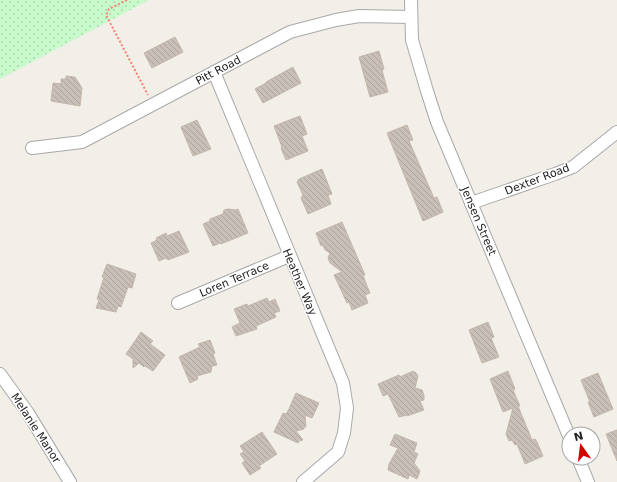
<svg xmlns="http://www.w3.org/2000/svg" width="617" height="482" font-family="'DejaVu Sans',sans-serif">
  <defs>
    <pattern id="park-dots" width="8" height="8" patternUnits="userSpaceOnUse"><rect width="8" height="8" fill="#c8facc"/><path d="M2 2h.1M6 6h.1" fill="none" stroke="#acd6af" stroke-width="1.8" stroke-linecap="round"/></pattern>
    <pattern id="building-back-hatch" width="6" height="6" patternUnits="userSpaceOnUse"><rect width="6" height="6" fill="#c7bfb8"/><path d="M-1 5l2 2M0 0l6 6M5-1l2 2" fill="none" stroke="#aba49e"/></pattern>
  </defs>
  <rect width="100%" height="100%" fill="#f2efe9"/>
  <path fill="url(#park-dots)" d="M0 0H149L0 79Z"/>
  <g fill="url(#building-back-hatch)" stroke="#c4b6ab">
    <path d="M175 37 183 52 152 68 144 53Z"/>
    <path d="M379 51 384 69 382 70 388 92 370 97 359 57Z"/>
    <path d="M293 67 301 83 263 103 255 89 266 83V82Z"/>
    <path d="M66 76 75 77 82 88 80 106 51 101 53 83 61 84V79H66Z"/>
    <path d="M300 116 307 134 302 136 308 151 286 160 281 148 282 147 274 126Z"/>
    <path d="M197 120 211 149 193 156 181 127Z"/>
    <path d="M407 125 413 140 409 141 434 198 437 197 443 212 423 221 387 133Z"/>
    <path d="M322 169 332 194 328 195 331 204 308 214 301 198 303 195 297 182 299 179Z"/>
    <path d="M228 209 235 210 238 209 248 233 221 244 220 243 213 246 203 224 210 221V219L223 214 224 210Z"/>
    <path d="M342 222 365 275H363L365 281 370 293 365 295 368 303 352 310 349 302 347 303 334 275 342 272 330 263 328 258 330 253 325 250 323 245 321 246 316 233Z"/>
    <path d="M179 231 189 252 168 260 166 258 159 261 151 243 157 240 156 238 166 233 167 236Z"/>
    <path d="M107 264 136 274 132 288 128 287 121 307 118 306 116 312 96 308 99 300 97 299 104 277H102Z"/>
    <path d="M267 298 269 302 275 299 280 311 274 313 276 317 256 326 257 329 236 336 232 327 240 323 234 309 247 304 248 306Z"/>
    <path d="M488 322 494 337 491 338 499 357 482 363 469 330Z"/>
    <path d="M141 332 153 341 150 344 165 355 153 371 145 366 144 367 139 363 133 368V359L126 354Z"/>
    <path d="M210 340 215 353 213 354 217 365 212 366 211 372 197 376 198 379 190 383 179 357 200 347 198 344Z"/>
    <path d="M413 371 416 373 418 376 415 388 422 390 424 395V400L420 401 424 410 407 416V415L399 417 388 394 383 396 378 384 399 375 400 377Z"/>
    <path d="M508 371 515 389 513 390 520 406H518L532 440 535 439 537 442 543 456 525 464 517 444 515 445 512 440 509 441 506 434 513 408 503 412 490 379Z"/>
    <path d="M598 373 613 409 594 417 588 402H590L581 380Z"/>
    <path d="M296 393 319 403 312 418 305 415 306 427H304V429L296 431 303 440 299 441 298 443 274 432 283 413 286 414 289 409Z"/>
    <path d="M617 430V461L606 434Z"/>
    <path d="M262 432 277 454 259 466 261 468 250 475 242 463 245 461 240 454 244 452 240 446Z"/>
    <path d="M395 434 417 443 414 452 418 454 414 463 420 471 417 479 409 475 408 479 388 470 389 464 398 448 390 445Z"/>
  </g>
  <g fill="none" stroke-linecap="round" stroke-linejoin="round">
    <defs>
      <g id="street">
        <path d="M411 0 412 40 427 91 437 122 569 436"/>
        <path d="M214 72 343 383 347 408 344 433 338 452 303 482"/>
        <path d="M32 148 82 142 290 32 336 20 359 16 411 17"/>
        <path d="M471 203 555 174 573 167 617 132"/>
        <path d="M178 303 289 256"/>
        <path d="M0 374 28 413 70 482"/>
        <path d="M578 458 588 482"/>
      </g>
    </defs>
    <use href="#street" stroke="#a9a9a9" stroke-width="14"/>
    <path stroke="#fa8072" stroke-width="2" stroke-dasharray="2 2" stroke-linecap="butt" d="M127 0 109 9 106 15 148 95"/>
    <use href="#street" stroke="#fff" stroke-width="12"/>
  </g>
  <g text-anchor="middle" stroke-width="3" stroke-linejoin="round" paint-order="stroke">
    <g font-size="11" fill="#222" stroke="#fff">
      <text transform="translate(218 70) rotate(-28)" y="4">Pitt Road</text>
      <text transform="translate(537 179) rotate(-21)" y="4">Dexter Road</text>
      <text transform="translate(479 221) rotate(67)" y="4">Jensen Street</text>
      <text transform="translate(234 279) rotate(-23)" y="4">Loren Terrace</text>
      <text transform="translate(300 282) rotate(67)" y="4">Heather Way</text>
      <text transform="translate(36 428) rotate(57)" y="4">Melanie Manor</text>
    </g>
  </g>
  <g transform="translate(581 446) rotate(346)"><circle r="19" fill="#ffffff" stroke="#a7a7a7"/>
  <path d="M0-3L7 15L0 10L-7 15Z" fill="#d40000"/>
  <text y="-6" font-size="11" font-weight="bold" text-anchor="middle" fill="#222222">N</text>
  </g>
</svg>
